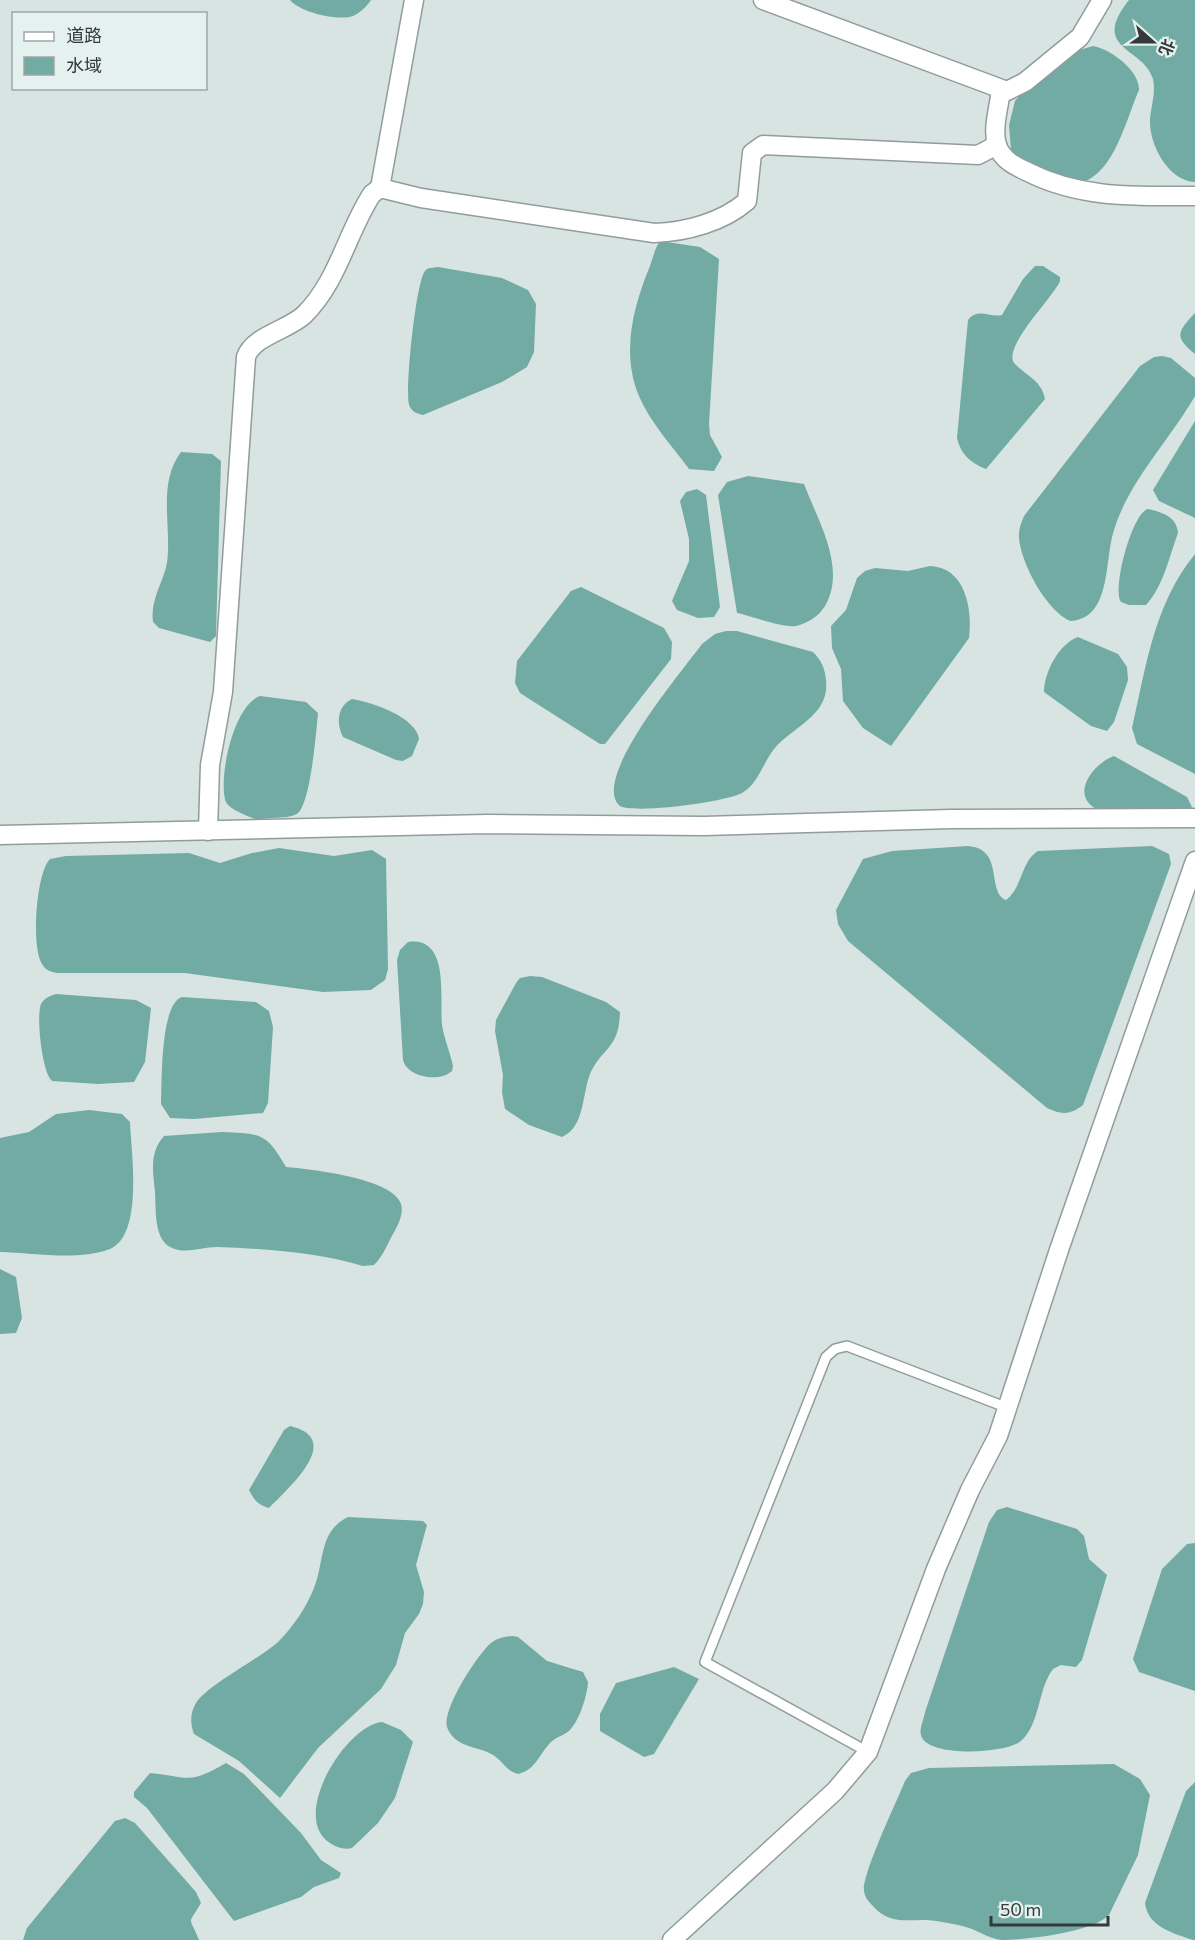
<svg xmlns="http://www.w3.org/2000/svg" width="1195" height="1940" font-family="Commissioner,'Noto Sans SC',sans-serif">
  <rect width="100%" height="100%" fill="#d7e4e2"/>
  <g fill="#71aba4">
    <path d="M290 0H371C367 6 360 13 353 16 338 21 301 13 290 0Z"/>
    <path d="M1129 0H1195V182C1168 181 1149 144 1150 120 1151 106 1156 93 1153 79 1144 47 1089 50 1129 0Z"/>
    <path d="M1093 46C1111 49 1140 71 1139 90 1126 119 1114 176 1079 183L1022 162 1011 150 1009 125 1015 101 1020 95 1044 79 1076 51Z"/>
    <path d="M660 241 700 247 719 259 709 424 710 435 722 457 714 471 689 469C672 446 650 422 639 396 621 353 633 307 650 266 653 257 655 248 660 241Z"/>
    <path d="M1035 266H1043L1060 277V281C1053 298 1000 349 1015 364 1027 376 1042 381 1045 399L986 469C971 463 961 455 957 438L968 320C978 307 990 318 1002 315L1023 279Z"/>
    <path d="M438 267 502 278 528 290 536 304 534 352 527 367 502 382 423 415C417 414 411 411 409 405 405 390 416 281 425 271 428 267 433 268 438 267Z"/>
    <path d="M1195 313V354C1174 337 1177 332 1195 313Z"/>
    <path d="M1162 356 1171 358 1195 378V396C1169 441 1129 481 1114 530 1104 560 1112 619 1070 621 1046 610 1022 565 1019 539 1018 531 1021 523 1024 516L1140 366 1154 357Z"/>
    <path d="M1195 421V518L1159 501 1153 490Z"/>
    <path d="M181 452 212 454 221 461 216 636 210 642 159 628 153 622C150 600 163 583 167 563 172 526 157 484 181 452Z"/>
    <path d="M748 476 804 484C818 521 847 568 825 606 819 616 808 623 796 626 782 628 752 616 737 613L718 495 727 482Z"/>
    <path d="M697 489 706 495 720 607 714 617 698 618 677 610 672 601 689 561V539L680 501 686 492Z"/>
    <path d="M1148 509C1161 512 1177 516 1178 533 1169 557 1164 585 1146 605H1129L1121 602C1112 588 1132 513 1148 509Z"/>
    <path d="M1195 554V774L1137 744 1132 728C1146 667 1154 604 1195 554Z"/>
    <path d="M930 566C965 567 973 609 969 638L891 746 863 728 843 701 841 669 832 648 831 626 846 610 857 578 865 571 875 568 908 571Z"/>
    <path d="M581 587 664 628 672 642 671 659 605 744H600L520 693 515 683 517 661 571 591Z"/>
    <path d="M726 631H737L813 652C821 660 825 668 826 680 830 716 793 726 774 749 763 763 758 784 742 793 725 802 636 814 620 806 589 780 684 669 702 644L715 634Z"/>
    <path d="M1078 637 1118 654 1127 667 1128 680 1114 722 1107 731 1091 726 1044 692C1044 672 1059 644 1078 637Z"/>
    <path d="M260 696 306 702 318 713C316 733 311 798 299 812 294 818 281 817 273 818 265 818 257 821 250 817 243 814 226 808 225 799 219 774 234 705 260 696Z"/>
    <path d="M352 699C372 702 416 717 419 739L412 756 403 761 396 760 343 737C336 723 337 706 352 699Z"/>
    <path d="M1114 756 1187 797 1192 807 1189 810H1098C1069 796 1092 764 1114 756Z"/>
    <path d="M968 846C1005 849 986 892 1006 900 1022 889 1021 861 1038 851L1152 846 1169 854 1171 864 1083 1105C1070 1115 1062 1115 1047 1108L848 941 838 924 836 910 863 859 892 851Z"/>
    <path d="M279 848 334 856 372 850 386 859 388 969 385 980 371 990 323 992 185 973H57C51 972 45 970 42 964 31 948 36 873 50 859L66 856 189 853 220 863 252 853Z"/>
    <path d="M408 942C451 936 439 1000 442 1025 444 1038 450 1052 453 1066L452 1071C439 1083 407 1077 403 1060L397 960 400 950Z"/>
    <path d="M530 976 542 977 606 1002 620 1012C619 1050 602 1047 590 1074 582 1094 585 1127 562 1137L529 1125 505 1109 502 1092 503 1075 495 1031 496 1020 516 983 520 978Z"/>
    <path d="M56 994 136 1000 151 1008 145 1062 134 1082 98 1084 52 1081C42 1073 36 1016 41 1004 44 998 50 996 56 994Z"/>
    <path d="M182 997 256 1002 269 1011 273 1027 268 1103 263 1113 194 1119 170 1118 161 1104C162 1082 160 1004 182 997Z"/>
    <path d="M89 1110 122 1114 130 1122C131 1151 144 1235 110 1249 78 1261 34 1253 0 1252V1138L29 1132 56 1114Z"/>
    <path d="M222 1132C261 1134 266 1132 286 1167 309 1169 393 1178 401 1204 404 1214 398 1225 393 1234 387 1245 383 1256 374 1265L363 1266C315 1252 266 1249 217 1247 201 1247 181 1256 167 1245 154 1234 156 1208 155 1192 153 1171 149 1153 164 1136Z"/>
    <path d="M0 1269 16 1277 22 1318 16 1333 0 1334Z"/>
    <path d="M290 1426C346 1439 287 1489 269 1508 258 1505 254 1500 249 1490L284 1430Z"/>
    <path d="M1007 1507 1077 1529 1084 1536 1089 1559 1107 1575 1082 1660 1076 1667 1061 1665 1053 1669C1037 1690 1041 1723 1021 1741 1007 1754 926 1758 921 1735 919 1729 924 1719 925 1712L989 1522 997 1510Z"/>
    <path d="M348 1517 423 1521 427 1525 416 1565 424 1592 423 1604 419 1614 405 1633 396 1665 381 1689 318 1748 280 1798 239 1761 194 1734C190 1723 190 1713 196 1703 207 1685 259 1659 278 1642 293 1627 306 1608 314 1588 325 1561 318 1532 348 1517Z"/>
    <path d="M1195 1543V1691L1139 1672 1133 1659 1162 1569 1187 1544Z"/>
    <path d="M513 1636 518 1637 547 1661 583 1672 588 1682C587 1696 580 1719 570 1730 565 1735 556 1737 551 1742 539 1754 536 1770 518 1774 506 1771 503 1761 493 1755 479 1746 454 1748 447 1727 442 1709 477 1655 491 1643 498 1638 504 1637 513 1636Z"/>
    <path d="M674 1667 699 1679 654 1754 644 1757 600 1731V1714L616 1683Z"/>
    <path d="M382 1722 401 1730 413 1742 395 1798 378 1823 352 1848C344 1850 336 1847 330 1843 289 1817 346 1725 382 1722Z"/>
    <path d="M226 1763 244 1774 301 1833 321 1860 341 1873 339 1878 314 1887 301 1897 234 1921 147 1808 134 1797V1792L150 1773C189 1777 188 1785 226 1763Z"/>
    <path d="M1114 1764 1140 1779 1150 1795 1138 1855 1109 1915C1093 1932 1026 1940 1002 1940 992 1939 981 1933 972 1929 961 1925 948 1923 936 1921 912 1917 892 1928 873 1906 869 1902 865 1898 864 1891 862 1874 897 1801 905 1781L911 1773 929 1768Z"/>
    <path d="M1195 1782V1940H1193C1173 1933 1148 1927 1145 1903L1186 1791Z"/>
    <path d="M125 1818 135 1823 196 1892 201 1903C187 1927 189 1914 199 1940H23L27 1928 115 1821Z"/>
  </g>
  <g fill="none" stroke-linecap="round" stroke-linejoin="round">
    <defs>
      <path id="lane" d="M868 1752 705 1662 826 1357 835 1349 847 1346 1008 1408"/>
      <g id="street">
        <path d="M763 0 1007 91 1025 82 1080 37 1102 0"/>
        <path d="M1001 90C999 107 992 129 997 145 1002 160 1015 166 1028 172 1081 199 1137 196 1195 196"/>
        <path d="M380 188 414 0"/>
        <path d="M208 831 210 765 223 692 246 357C253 336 288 330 304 315 338 282 347 232 372 194L380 188 421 198 654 233C686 232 723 222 747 201L752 153 763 145 978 155 997 145"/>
        <path d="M0 835 488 824 704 826 951 819 1195 818"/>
        <path d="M672 1940 835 1791 868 1752 936 1569 970 1490 998 1436 1060 1247 1195 861"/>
      </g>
    </defs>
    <use href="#lane" stroke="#919d9b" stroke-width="12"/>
    <use href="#street" stroke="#919d9b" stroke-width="21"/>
    <use href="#lane" stroke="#fff" stroke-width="9"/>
    <use href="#street" stroke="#fff" stroke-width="18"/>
  </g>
  <rect x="12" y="12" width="195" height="78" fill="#e4f1ef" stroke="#9ea7a6" stroke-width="1.5"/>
  <rect x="24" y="32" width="30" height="9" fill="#ffffff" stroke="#9ea7a6" stroke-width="1.5"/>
  <text x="66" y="42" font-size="18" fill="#343939">道路</text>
  <rect x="24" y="57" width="30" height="18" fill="#71aba4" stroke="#9ea7a6" stroke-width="1.5"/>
  <text x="66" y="72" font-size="18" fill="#343939">水域</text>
  <g transform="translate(1153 42) rotate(111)" stroke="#e4f1ef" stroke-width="4.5" paint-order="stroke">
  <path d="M0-4.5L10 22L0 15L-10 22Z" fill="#343939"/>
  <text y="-9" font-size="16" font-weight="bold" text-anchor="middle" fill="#343939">北</text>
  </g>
  <path d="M991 1916v9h117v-9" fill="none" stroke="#343939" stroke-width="3"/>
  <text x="1000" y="1916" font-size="18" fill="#343939" stroke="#e4f1ef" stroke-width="4.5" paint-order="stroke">50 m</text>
</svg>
